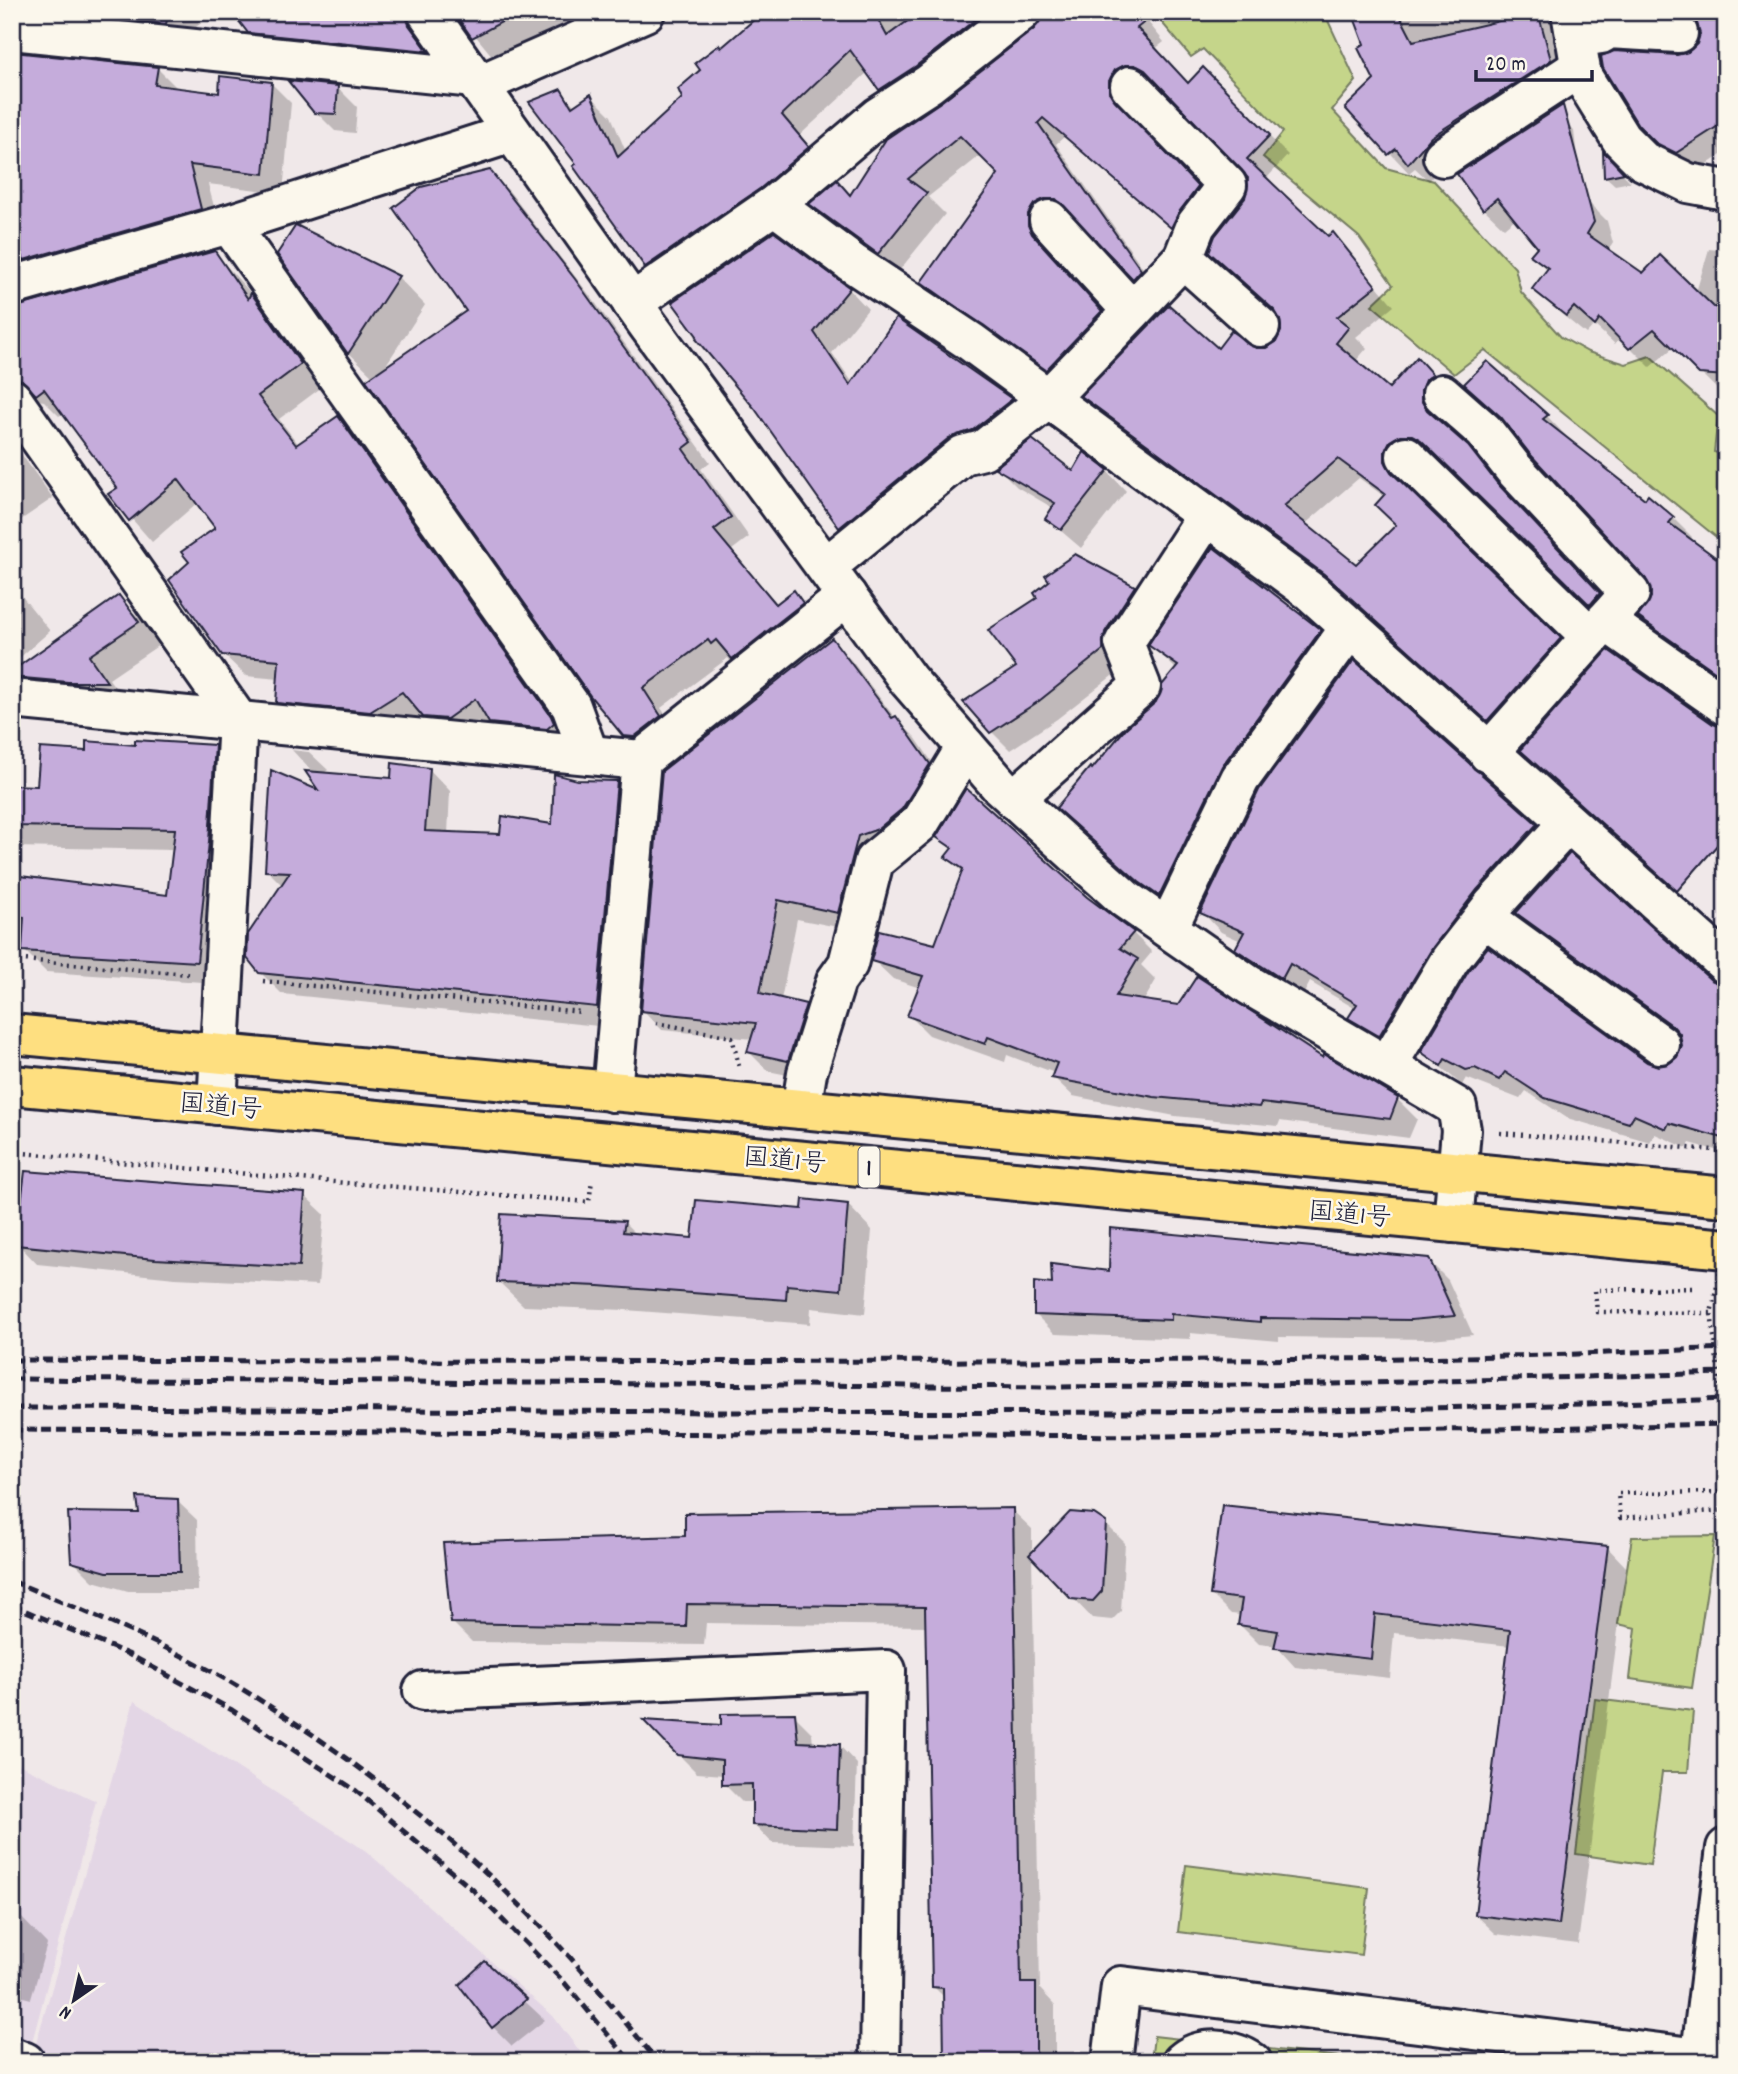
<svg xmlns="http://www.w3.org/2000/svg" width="1738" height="2074" font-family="Dekko,'Klee One',sans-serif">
  <rect width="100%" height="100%" fill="#f0e8e9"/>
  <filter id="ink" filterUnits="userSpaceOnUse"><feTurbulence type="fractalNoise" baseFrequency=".0143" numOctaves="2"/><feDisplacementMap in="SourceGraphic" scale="14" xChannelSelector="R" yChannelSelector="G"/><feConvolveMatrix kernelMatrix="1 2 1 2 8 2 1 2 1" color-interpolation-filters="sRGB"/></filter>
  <g filter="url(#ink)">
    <g fill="#e3d6e5">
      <path d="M134 1701 366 1851 553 2016 588 2062H67L35 2047Z"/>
      <path d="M12 1761 96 1801 32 2042 12 2035Z"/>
    </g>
    <g fill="#c5d58a" stroke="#747c62" stroke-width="2">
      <path d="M1153 12H1324L1356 81 1332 110 1386 168 1434 181 1515 268 1521 292 1561 337 1588 352 1626 364 1650 356 1718 416 1714 452 1726 455V545L1485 350 1454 374 1372 305 1393 285 1359 237 1263 157 1283 132 1203 49 1191 57Z"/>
      <path d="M1715 1536 1692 1688 1630 1679 1636 1628 1618 1624 1632 1537Z"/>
      <path d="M1595 1699 1693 1711 1688 1772H1662L1650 1865 1576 1854Z"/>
      <path d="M1186 1865 1369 1888 1361 1955 1178 1932Z"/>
      <path d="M1154 2036 1385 2062H1151Z"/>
    </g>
    <g fill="#0003" fill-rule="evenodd">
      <path d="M12 12H216L188 33Z"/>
      <path d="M234 12H439L445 70 270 52Z"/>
      <path d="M456 12H637L525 62 510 48 493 57Z"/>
      <path d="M766 12H1031L900 109 868 72 800 135 827 167 666 285 647 266 576 167 579 164 560 91 576 107 591 96 611 116 626 152 684 98 721 50Z"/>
      <path d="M1140 12 1164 42 1155 49 1188 85 1203 70 1288 155 1266 179 1328 238 1333 234 1394 306 1356 337 1367 348 1355 362 1389 390 1417 360 1451 395 1439 411 1440 421 1487 468 1516 505 1619 614 1610 623 1442 459 1433 454H1421L1404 471V482L1409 492 1579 659 1508 739 1346 594 1103 415 1084 396 1218 350H1267L1277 343 1283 331 1246 199 1250 177 1164 88 1145 84 1128 101V113L1216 207 1191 246 1064 137 1056 144 1159 291 1153 297 1077 218 1065 217 1047 234V246L1052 256 1120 331 1066 388 942 302 923 282 1001 174 981 155 928 197 945 214 898 272 831 223 812 204 851 196 943 103 1036 30ZM1359 478 1385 497 1398 525 1356 566 1304 525Z"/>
      <path d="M1351 12H1550L1568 81 1450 156 1429 181 1415 168 1409 173 1348 108 1376 80 1370 42Z"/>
      <path d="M1605 12H1726V160L1721 155 1697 171 1677 162 1640 124 1615 53 1688 55 1698 45 1701 30 1630 26Z"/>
      <path d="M15 54 158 69 179 90 220 95 271 83 291 103 283 193 208 184 220 229 45 279 25 259 18 239 12 238Z"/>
      <path d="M338 88 357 107 355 133 335 131 315 111Z"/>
      <path d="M1555 112 1574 131 1582 202H1588L1607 221 1613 243 1608 251 1643 276 1696 292 1709 249 1726 251V407L1719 400 1721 393 1674 347 1650 367 1620 337 1615 344 1594 325 1586 334 1554 308 1534 289 1548 271 1532 255 1539 247 1516 218 1504 228 1484 209 1460 174Z"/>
      <path d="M1605 156 1631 182 1615 185 1605 176Z"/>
      <path d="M489 172 509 191 594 301 710 462 701 469 749 537 732 550 778 605 794 592 814 612 753 677 735 659 731 662 728 658 661 708 680 736 644 755 624 735 374 377 349 353 279 254 398 277 425 305 382 371 469 312Z"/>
      <path d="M215 253 273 318 322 387 279 419 299 445 338 418 360 440 575 746 513 745 492 724 470 741 447 738 423 714 393 733 300 724 278 702 279 679 246 676 223 654 191 563 218 528 198 502 152 542 111 495 120 488 64 413 59 416 44 401 32 399 12 422V312Z"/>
      <path d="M849 289 868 309 832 353 853 383 896 321 1011 401 1030 420 860 546 840 527 756 408 698 339Z"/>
      <path d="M1487 363 1547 416 1566 436 1564 438 1645 502 1673 518 1692 537 1690 540 1726 569V683L1659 636 1640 617 1653 598 1648 578 1508 423 1466 384Z"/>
      <path d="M12 426 21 443 16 447 53 498 12 526Z"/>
      <path d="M998 468 1073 474 1107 471 1126 491 1081 548 1047 519 1053 508 1017 487Z"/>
      <path d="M1213 549 1320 632 1339 651 1160 901 1078 827 1093 772 1157 703 1177 670 1151 645Z"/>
      <path d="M12 584 50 631 17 660 22 666 119 598 141 620 159 645 109 679 126 703 12 701Z"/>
      <path d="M1134 587 1152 606 1121 669 1057 719 1010 750 991 731 1019 668 1040 598Z"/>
      <path d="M831 641 851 660 895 718 915 737 948 785 898 848 858 931 797 919 781 1000 805 1006 824 1025 807 1079 768 1071 749 1052 753 1039 662 1030 643 1010Z"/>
      <path d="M1354 662 1555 845 1399 1054 1370 1037 1351 1018 1356 1009 1310 982 1302 997 1257 968 1237 948 1241 941 1221 932 1202 912Z"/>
      <path d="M88 743 214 746 236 769 218 983 46 972 24 950 25 937H12V877L168 897 174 850 12 847V787L39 788 87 753Z"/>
      <path d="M292 750 309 752 328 770 322 774 393 780 429 769 450 791 448 834 501 836 554 826 577 782 616 783 638 804 618 1028 282 994 260 972 283 886 267 870 323 794 313 773Z"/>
      <path d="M939 837 1086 899 1133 933 1152 952 1141 965 1156 980 1143 1002 1323 1060 1397 1099 1417 1119 1409 1138 1280 1121 1278 1126 1175 1116 1073 1096 1053 1077 1055 1073 1007 1055 1005 1062 929 1035 910 1016 920 988 893 979 873 960 936 946 964 873 947 857 952 850Z"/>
      <path d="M1518 913 1726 987V1153L1690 1143 1687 1148 1655 1134 1650 1142 1567 1118 1526 1091 1520 1099 1466 1078 1462 1085 1423 1052 1646 1063 1658 1068 1669 1066 1679 1058 1684 1046 1682 1037 1538 933Z"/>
      <path d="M304 1195 324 1214 318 1285 175 1278 37 1264 18 1244Z"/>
      <path d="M848 1205 872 1230 865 1314 811 1308 810 1324 625 1310 524 1306 499 1282 624 1222 637 1235 694 1240 803 1211Z"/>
      <path d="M1428 1260 1448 1280 1473 1335 1431 1339 1279 1337V1341L1190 1333V1339L1055 1334 1036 1315 1053 1286 1111 1273Z"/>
      <path d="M177 1501 197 1520 198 1591H128L93 1581 73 1561 141 1515Z"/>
      <path d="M1012 1510 1032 1529V1555L1105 1523 1125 1543 1121 1611 1112 1620 1092 1618 1032 1556 1040 1989 1055 2005V2062H946L945 1998 933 1986 927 1626 706 1623 704 1645 472 1642 453 1623 687 1537Z"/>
      <path d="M1607 1547 1626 1567 1578 1944 1496 1934 1476 1915 1510 1646 1394 1633 1390 1678 1295 1667 1276 1646 1259 1644 1240 1625 1241 1615 1231 1614 1212 1595Z"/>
      <path d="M794 1715 812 1733 813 1744 839 1745 857 1764 854 1846 772 1843 754 1824V1802H742L724 1784V1775L697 1773 678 1754 723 1727Z"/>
      <path d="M12 1913 18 1914 47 1944 31 1999 12 1994Z"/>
      <path d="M485 1964 545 2020 512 2046 493 2027Z"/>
    </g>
    <g fill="#c5acdb" stroke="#22223b" stroke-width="2" fill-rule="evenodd">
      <path d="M53 12H169L166 24Z"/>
      <path d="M232 12H405L409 25 428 51 248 33Z"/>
      <path d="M454 12H520L472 38Z"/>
      <path d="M763 12H874L887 36 920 12H985L916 66 879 90 850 50 782 115 809 147 761 188 645 267 573 166 576 164 529 102 561 89 572 107 591 94 618 157 682 98 678 89 700 70 695 63 719 45 721 48Z"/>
      <path d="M1042 12H1157L1137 28 1188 83 1203 67 1270 135 1247 159 1328 236 1333 232 1376 286 1337 317 1349 327 1336 343 1389 388 1417 357 1433 375 1425 380 1421 390V400L1427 410 1468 446 1497 483 1600 593 1590 605 1421 440 1412 435H1401L1390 441 1385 451V461L1391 472 1561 638 1487 721 1324 574 1081 396 1169 305 1218 348 1231 331 1256 348H1266L1276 342 1281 331 1280 320 1275 311 1209 252 1215 236 1245 198 1248 178 1145 70 1135 65H1125L1115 70 1109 81V92L1198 187 1179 212 1171 228 1043 118 1038 123 1141 270 1133 279 1056 199H1045L1034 204 1028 214V225L1032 234 1102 311 1046 370 921 282 998 174 960 136 908 179 927 193 878 254 809 204 837 180 850 195 886 139 942 101 1034 29ZM1338 459 1385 494 1375 505 1396 525 1356 564 1284 506Z"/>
      <path d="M1352 12H1398L1413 41 1538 12 1551 60 1431 137 1408 164 1396 149 1388 155 1345 108 1374 80 1358 48 1364 44Z"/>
      <path d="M1683 12H1726V121L1676 153 1656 143 1638 125 1603 68 1601 56 1614 51 1677 55 1688 52 1697 44 1700 34 1697 23Z"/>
      <path d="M13 52 158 67 155 85 219 93 220 76 272 82 264 174 190 165 201 209 24 260 12 227Z"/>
      <path d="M288 81 338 86 336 114 314 113Z"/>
      <path d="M1563 105 1594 222 1587 234 1643 273 1660 255 1714 307 1726 309V376L1699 374 1654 329 1629 349 1600 319 1595 326 1574 307 1566 316 1532 289 1548 268 1530 255 1537 247 1497 198 1483 210 1457 174Z"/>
      <path d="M1603 151 1606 154 1624 173 1604 177Z"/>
      <path d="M490 170 575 279 692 442 683 449 731 517 714 530 776 604 794 590 803 603 732 659 716 640 711 644 708 640 643 688 661 716 634 737 623 736 591 697 366 380 466 311 393 208 421 187Z"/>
      <path d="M296 225 399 276 348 354 277 254Z"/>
      <path d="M774 232 850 288 814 332 850 385 896 318 1012 399 973 430 949 438 839 528 755 409 696 339 697 336 672 302Z"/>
      <path d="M215 251 248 299 251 293 301 364 258 396 296 445 338 416 551 716 554 723 547 729 489 723 475 699 447 719 423 717 402 692 370 712 276 703 279 660 222 655 169 580 189 562 181 552 215 528 178 479 129 521 108 494 117 488 44 389 36 395 22 380 12 378V310L16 307Z"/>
      <path d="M1487 361 1548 415 1543 419 1645 499 1648 495 1674 517 1669 523 1726 565V679L1638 617 1651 597 1646 579 1530 454 1501 417 1464 384Z"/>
      <path d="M1032 439 1073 471 1084 452 1108 470 1061 530 1045 519 1055 503 995 468Z"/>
      <path d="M1213 547 1321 630 1222 766 1159 896 1139 882 1056 808 1090 767 1092 769 1126 728 1156 702 1162 685 1178 666 1148 645Z"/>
      <path d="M1075 554 1135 586 1105 632 1103 650 1039 701 990 733 963 702 1016 667 988 630 1037 598 1034 593 1049 581 1045 575Z"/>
      <path d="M119 595 139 622 89 656 107 682H68L12 677V671Z"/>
      <path d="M832 638 892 718 896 716 930 764 902 809 878 829 858 836 838 913 778 900 760 993 806 1004 788 1061 747 1052 756 1023 641 1011 662 771Z"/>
      <path d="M1608 650 1713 724 1726 728V835L1677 891 1520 750Z"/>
      <path d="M1354 660 1537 824 1477 890 1433 947 1379 1036 1348 1018 1357 1004 1290 964 1282 979 1235 949 1244 932 1200 913 1259 790Z"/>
      <path d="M135 740 215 745 209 842 197 962 22 951 24 917 12 916V875L167 895 175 829 12 826V785L37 786 40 748 86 751V741L135 745Z"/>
      <path d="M392 763 430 768 425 831 500 834 502 816 552 824 554 774 577 780 617 781 597 1007 259 973 247 958 248 934 290 872 265 871 271 770 318 790 305 771 391 778Z"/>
      <path d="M966 788 1087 897 1134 932 1120 948 1138 959 1116 996 1178 1005 1197 976 1322 1057 1324 1054 1398 1098 1390 1119 1261 1103 1259 1107 1154 1097 1051 1078 1057 1063 988 1037 985 1044 907 1016 923 976 871 961 879 930 935 944 963 869 945 857 952 848 936 837Z"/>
      <path d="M1570 853 1711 980 1726 985V1139L1669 1123 1666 1129 1634 1115 1629 1123 1545 1098 1505 1072 1499 1080 1475 1068 1466 1070 1445 1059 1441 1066 1421 1052 1468 972 1488 947 1647 1062 1658 1066 1668 1064 1677 1057 1682 1046 1680 1034 1673 1026 1516 913Z"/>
      <path d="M25 1171 305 1193 299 1267 155 1259 16 1245Z"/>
      <path d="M803 1199 848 1204 841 1290 787 1285 786 1300 599 1286 497 1282 501 1214 625 1221 623 1232 692 1238 696 1200 802 1209Z"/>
      <path d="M1110 1228 1429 1258 1455 1316 1411 1320 1260 1318V1322L1171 1314V1320L1034 1315V1282L1052 1284 1051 1264 1109 1271Z"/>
      <path d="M137 1497 178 1499 180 1572H107L71 1562 68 1512 139 1513Z"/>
      <path d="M1222 1505 1608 1546 1559 1925 1475 1915 1510 1630 1375 1614 1371 1659 1274 1648 1278 1631 1238 1625 1242 1599 1210 1595Z"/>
      <path d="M1013 1508 1021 1983H1036V2062H944L943 1988 932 1987 925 1607 687 1604 686 1627 451 1623 443 1543 685 1536V1513Z"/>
      <path d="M1070 1512 1094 1514 1106 1522 1102 1591 1093 1601 1071 1599 1029 1555Z"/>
      <path d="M795 1713 798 1742 840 1744 837 1829 752 1825V1784L722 1785V1760L677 1755 643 1720 721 1725V1714Z"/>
      <path d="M485 1961 527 1999 492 2028 459 1985Z"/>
    </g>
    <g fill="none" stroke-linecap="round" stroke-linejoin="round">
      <defs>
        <g id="minor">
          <path d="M427 12 648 325 908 680 1000 786 1125 899 1249 985 1457 1107 1461 1130 1453 1223"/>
          <path d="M1571 12 1582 76 1621 139 1643 161 1688 183 1726 190"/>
          <path d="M12 30 474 78"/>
          <path d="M1575 38 1601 34 1608 29 1678 33"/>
          <path d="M479 85 645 12"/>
          <path d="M1443 157 1580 67"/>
          <path d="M774 205 852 263 971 342 1311 592 1726 964"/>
          <path d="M1049 220 1132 311"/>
          <path d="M229 224 571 706 589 755"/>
          <path d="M1183 258 1260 327"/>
          <path d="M12 286 229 224 512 133"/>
          <path d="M632 303 774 205 878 117 929 84 1021 12"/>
          <path d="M1442 394 1484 431 1513 468 1630 593 1488 753"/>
          <path d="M12 399 238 720 217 1105"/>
          <path d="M1406 456 1591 637"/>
          <path d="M826 567 963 455 983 450 1047 400 1183 258 1196 225 1227 185 1130 86"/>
          <path d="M1605 621 1726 706"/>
          <path d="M12 699 641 760 612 1092"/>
          <path d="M641 760 847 596"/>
          <path d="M1014 799 1141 686 1124 643 1206 517"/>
          <path d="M1484 917 1660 1044"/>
          <path d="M1168 928 1240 779 1349 629"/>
          <path d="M1387 1066 1450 960 1493 905 1567 824"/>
          <path d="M801 1109 807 1073 836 981 848 964 874 861 919 824 966 747"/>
          <path d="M423 1691 886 1670 880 2062"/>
          <path d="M12 2057 25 2062"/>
          <path d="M1112 2062 1121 1986 1700 2058"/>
          <path d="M1182 2062C1201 2045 1232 2048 1252 2062"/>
          <path d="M1700 2062 1726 1848"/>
        </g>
        <g id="highway">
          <path d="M12 1034 1726 1197"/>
          <path d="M12 1085 1726 1249"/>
        </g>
      </defs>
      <use href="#minor" stroke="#22223b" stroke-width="44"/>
      <use href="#highway" stroke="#22223b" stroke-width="44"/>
      <g stroke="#22223b" stroke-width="4.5" stroke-dasharray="2 5" stroke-linecap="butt">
        <path d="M12 959 188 974"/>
        <path d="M263 981 581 1012"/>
        <path d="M656 1023 732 1037 739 1066"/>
        <path d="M1500 1133 1726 1151"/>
        <path d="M12 1152 334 1182 589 1202 592 1180"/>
        <path d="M1692 1288 1595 1290 1597 1312 1711 1313"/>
        <path d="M1726 1492 1618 1493 1620 1518 1726 1510"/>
      </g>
      <use href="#minor" stroke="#fbf7ec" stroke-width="38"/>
      <use href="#highway" stroke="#fedf80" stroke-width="38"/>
      <g stroke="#22223b" stroke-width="5" stroke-dasharray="10 5" stroke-linecap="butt">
        <path d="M12 1360C342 1361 672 1362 1003 1361 1244 1360 1485 1360 1726 1348"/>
        <path d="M12 1379 1053 1387 1333 1384 1726 1373"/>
        <path d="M12 1408C583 1409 1155 1422 1726 1399"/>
        <path d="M12 1430 1164 1436 1726 1424"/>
        <path d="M12 1581C90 1614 170 1645 242 1689 365 1764 480 1857 576 1964 604 1996 631 2029 658 2062"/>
        <path d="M12 1605 128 1654 232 1710 355 1790 473 1890 563 1981 631 2062"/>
      </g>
      <path stroke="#22223b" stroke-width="4.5" stroke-dasharray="2 5" stroke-linecap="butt" d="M1726 1246 1711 1313 1726 1430"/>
    </g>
  </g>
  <g text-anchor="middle" stroke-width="5" stroke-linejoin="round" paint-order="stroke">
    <rect fill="#fbf7ec" stroke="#636270" stroke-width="2" x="858.5" y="1146.5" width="21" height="41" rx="5"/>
    <g font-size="24" font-weight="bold" fill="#22223b">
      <text x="869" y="1175">1</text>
    </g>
    <g font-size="26" fill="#22223b" stroke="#fbf7ec">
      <text transform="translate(221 1105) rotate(5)" y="9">国道1号</text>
      <text transform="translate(785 1159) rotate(5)" y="9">国道1号</text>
      <text transform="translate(1350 1213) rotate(5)" y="9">国道1号</text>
    </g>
  </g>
  <rect width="1738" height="2074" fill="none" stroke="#fbf7ec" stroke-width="42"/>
  <rect x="21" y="21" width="1696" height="2032" fill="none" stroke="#22223b" stroke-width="2.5" filter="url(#ink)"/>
  <g transform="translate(74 2000) rotate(214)" stroke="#fbf7ec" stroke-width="5" paint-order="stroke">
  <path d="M0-5L12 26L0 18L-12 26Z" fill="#22223b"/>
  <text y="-10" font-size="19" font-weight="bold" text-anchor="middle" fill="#22223b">N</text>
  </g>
  <path d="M1476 70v10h116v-10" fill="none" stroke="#22223b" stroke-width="3.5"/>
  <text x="1486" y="70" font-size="21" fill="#22223b" stroke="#fbf7ec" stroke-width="5" paint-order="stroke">20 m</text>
</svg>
